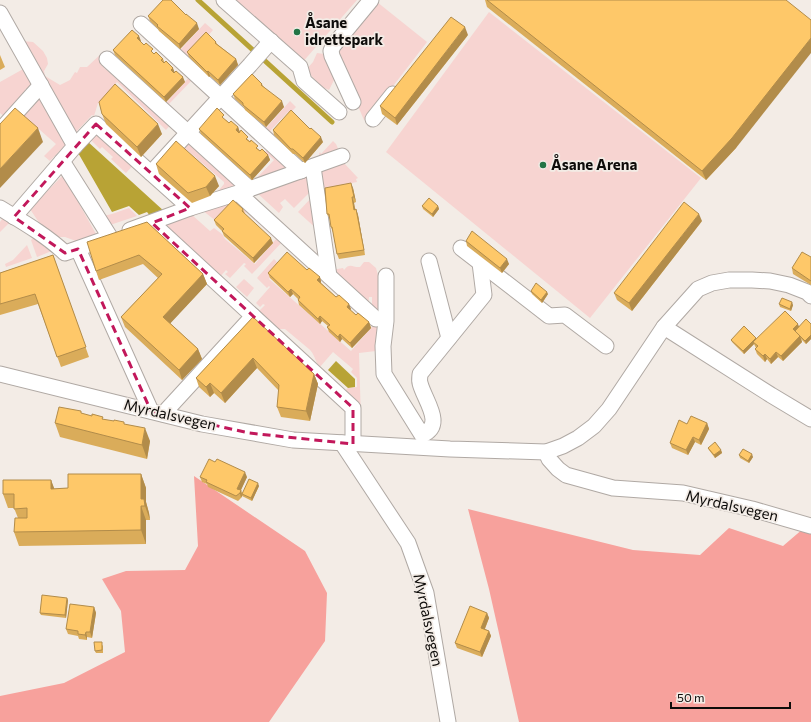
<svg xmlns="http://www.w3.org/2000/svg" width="811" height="722" font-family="Commissioner,sans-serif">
  <rect width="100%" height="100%" fill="#f3ece6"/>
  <g fill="#f7d4d1">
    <path d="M229 0H357L301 64Z"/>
    <path d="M377 2 427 42 370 116 364 120 335 53Z"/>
    <path d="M489 12 701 178 590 318 386 152Z"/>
    <path d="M205 23 213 30 189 57 191 59 190 60 176 50 179 47 181 49Z"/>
    <path d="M22 41 33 42 43 51 47 58 48 64 44 71 45 76 60 85 70 80 75 72 77 73 80 67H87L102 53 110 57 108 64 104 68 112 74 116 71 172 123 166 130 117 82 110 90 103 104 98 103 94 116 92 115 76 132Z"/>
    <path d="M317 53 324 54 336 76 329 90 322 87 306 70 313 62Z"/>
    <path d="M25 68 34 82 28 89H25V94L7 119 0 113V82Z"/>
    <path d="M191 75 194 78 168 105 166 103Z"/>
    <path d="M43 98 68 142 50 161 44 156 56 144 24 116 14 126 34 100Z"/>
    <path d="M290 101 296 107 290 113 288 112 270 131 279 139 276 142 260 129 264 124 267 127Z"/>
    <path d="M97 128 135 163 126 173 111 159 113 157 102 147 100 149 89 138Z"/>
    <path d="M187 138 241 187 215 195 224 184V182L181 145Z"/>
    <path d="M333 141 336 144 340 153 321 159 319 154 320 152 321 154Z"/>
    <path d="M270 147 294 169 252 183 274 160 265 152Z"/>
    <path d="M343 162 358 178 356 179 357 182 341 185 325 195V199H320L316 171Z"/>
    <path d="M309 174 312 190 294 208 285 199 280 203 283 207 279 213 256 192Z"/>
    <path d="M63 175 96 234 76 241 65 237H57L42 227 30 209Z"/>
    <path d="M313 196 318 230 298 212Z"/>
    <path d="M239 198 284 240 252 274 244 266 246 264 244 263 230 278 225 274 228 272 226 270 219 278 160 225 191 214 210 231 214 228 222 234 225 239 255 264 276 239 246 212 245 213 241 211 244 207 238 201 216 221 202 210Z"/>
    <path d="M129 208 137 216 107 226 103 216 112 214Z"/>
    <path d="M1 217 10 222 0 232V222L2 219 1 218Z"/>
    <path d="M34 237 54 250 37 257 31 240Z"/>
    <path d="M27 245 32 258 6 267 5 264 13 260Z"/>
    <path d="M274 259 279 264 269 279 351 351 376 322H379L376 351 359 353 361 420H357L343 392 348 388 357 387V378L351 372 353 369 333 352 319 368C316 362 314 353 309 349L285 329H274L256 314 265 305 263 304 260 307 256 303 270 287 269 286 267 288 257 278Z"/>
    <path d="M364 262H369L376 268 379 279 380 314 372 310V297H369L368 307 332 270 343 268 344 270C350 262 353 268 360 267Z"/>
    <path d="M244 279 254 288 247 297 236 287Z"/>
  </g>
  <g fill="#f7a19c">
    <path d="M194 476 305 551 327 593 325 641 269 722H0V696L64 683 125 652 121 611 102 579 126 571 185 570 198 546Z"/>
    <path d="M468 509 633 550 700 555 729 528 783 546 811 522V722H519L489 589Z"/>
  </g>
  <g fill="#b8a335">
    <path d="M87 141 165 212 151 217 147 212 139 215 129 206 112 212 77 151Z"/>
    <path d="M336 361 355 379V387L348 388 328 370Z"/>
  </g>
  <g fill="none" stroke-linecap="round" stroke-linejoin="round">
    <path stroke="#b8a335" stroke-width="5" d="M198 0 332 122"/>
    <defs>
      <g id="street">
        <path d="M224 0 300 67 304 81 339 112"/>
        <path d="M0 13 75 146 14 217"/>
        <path d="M141 24 301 171"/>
        <path d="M107 59 250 189"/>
        <path d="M353 102 332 56 331 51 333 46 371 0"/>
        <path d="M373 119 393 94"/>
        <path d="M6 124 41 85"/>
        <path d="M75 146 96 124 190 208"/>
        <path d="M62 161 110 237"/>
        <path d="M313 167 329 276"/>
        <path d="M151 173 250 65 271 41"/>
        <path d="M241 192 342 156"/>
        <path d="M0 208C23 222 46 235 65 253L108 238"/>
        <path d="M152 223 353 408V444"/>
        <path d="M130 230 190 208 238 193 376 319"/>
        <path d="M461 248 549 316 565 315 606 346"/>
        <path d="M78 249 151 411"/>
        <path d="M429 261 449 338"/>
        <path d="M386 276V321L383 346 384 374 422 435C446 425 424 400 420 383 419 380 420 377 420 374L484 295 480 263"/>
        <path d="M664 327 771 395 811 419"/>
        <path d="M0 374 202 424 293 440 450 449 546 452 563 446 578 438 594 426 609 409 664 327 698 289 712 283 729 280H752L770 281 789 285 807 292 811 296"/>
        <path d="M163 414 253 316"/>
        <path d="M342 443 408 543 426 593 448 722"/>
        <path d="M546 452 549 459 558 469 566 475 613 488 683 493 752 509 811 526"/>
      </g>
    </defs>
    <use href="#street" stroke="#b0a9a4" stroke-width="17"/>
    <use href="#street" stroke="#fff" stroke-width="15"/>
  </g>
  <g fill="#daac5a">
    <path d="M485 0H786L736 148 706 180 487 7Z"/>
    <path d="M148 16 199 29 180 49 159 31 158 29 150 21Z"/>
    <path d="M468 35 397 125 382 114 380 106Z"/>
    <path d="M139 36 140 42 154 54 163 59 165 63 185 82 166 102 115 55 113 50Z"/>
    <path d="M216 42 217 44 236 59 238 65 220 85 210 76 209 77 189 57 187 52Z"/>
    <path d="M0 55 5 67 0 70Z"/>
    <path d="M262 84 263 86 284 107 266 127 245 110 244 107 235 99 233 94Z"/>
    <path d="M102 114 162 134 141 157 106 124Z"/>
    <path d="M226 120 229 123 238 127 240 132 260 151 268 155 270 160 252 180 201 134 199 129Z"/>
    <path d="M273 130 323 142 305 163 295 154H293L274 135Z"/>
    <path d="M156 164 219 186 210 196 192 203 159 174Z"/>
    <path d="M353 188 356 202 354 203 355 209H356L358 215 365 255 339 259 337 254 333 232 331 227 330 219 327 214Z"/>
    <path d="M422 206H438L439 209 433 217 423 209Z"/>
    <path d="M243 209 245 214 273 243 254 263 224 236 222 231 216 225 214 220Z"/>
    <path d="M702 221 632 311 617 300 614 293Z"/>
    <path d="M147 222 203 274 207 284 170 323 198 349 202 359 182 380 125 327 121 317 158 278 143 264 99 280 96 271Z"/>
    <path d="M466 241 509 264 502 273 467 246Z"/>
    <path d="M53 255 89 357 61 367 38 304 0 315V273Z"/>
    <path d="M811 257V285L793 274 792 268Z"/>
    <path d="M307 270 320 277 321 282V283L336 297 351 309 350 310 356 315 369 322 371 328 352 348 342 339 340 342 329 332 327 327 328 326 322 321 320 324 299 305 298 300V299L293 294 290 297 270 278 268 273Z"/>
    <path d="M531 291 548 294 542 303 532 294Z"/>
    <path d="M779 304 793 305 791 311 780 307Z"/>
    <path d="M253 317 314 374 318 384 310 421 281 417 277 407 279 391 257 368 225 403 214 393 210 397 199 387 196 378Z"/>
    <path d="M811 324V339L806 344 801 339 802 342 783 361 778 357 771 364 767 359 765 362 757 354 755 349 756 348 754 344 744 354 732 342 731 340 756 339 799 326Z"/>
    <path d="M82 414 125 425 150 441 147 459 60 437 55 423Z"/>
    <path d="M707 423 709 429 701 445 695 442 688 455 672 448 670 443 687 424Z"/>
    <path d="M708 448 721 450 722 453 715 458 709 450Z"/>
    <path d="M739 455 753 457 749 463 740 458Z"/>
    <path d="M141 474 146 488V502L149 513 150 520H146V544L19 546 14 532 18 518 14 508H8L3 494 51 480 54 489 68 488Z"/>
    <path d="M200 477H247L241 490 242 493 259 486 252 501 242 496 241 498 238 501 208 487 207 484 202 482Z"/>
    <path d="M68 600 66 618 41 615 40 613Z"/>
    <path d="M94 607 96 613 92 638 87 637V640L79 639 78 636 68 634 66 629Z"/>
    <path d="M487 613 489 618 485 629 489 631 491 636 482 657 457 648 455 643Z"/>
    <path d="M103 645V653H96L95 651Z"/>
  </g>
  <g fill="#b28c4a">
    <path d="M197 23 199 29 180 49 179 44Z"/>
    <path d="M465 27 468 35 397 125 395 118Z"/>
    <path d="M139 36 141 41 139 44 137 38Z"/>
    <path d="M811 38V53L736 148 706 180 702 171Z"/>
    <path d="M236 59 238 65 220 85 218 80Z"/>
    <path d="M173 68 175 73 171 70Z"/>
    <path d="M208 71 210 76 209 77 207 72Z"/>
    <path d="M183 77 185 82 166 102 164 97Z"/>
    <path d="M282 101 284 107 266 127 264 122Z"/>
    <path d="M158 124 162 134 141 157 137 147Z"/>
    <path d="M238 127 240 133 236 130Z"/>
    <path d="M38 128 43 142 0 188V169Z"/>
    <path d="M321 137 323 142 305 163 303 158Z"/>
    <path d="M268 155 270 160 252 180 250 175Z"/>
    <path d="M215 176 219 186 210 196 206 187Z"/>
    <path d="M351 183 353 188 356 202 354 197Z"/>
    <path d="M352 197 354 203 356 215 354 210Z"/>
    <path d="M438 206 439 209 433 217 432 214Z"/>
    <path d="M356 209 358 215 365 255 364 250Z"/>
    <path d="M699 214 702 221 632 311 629 303Z"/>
    <path d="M271 238 273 243 254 263 253 258Z"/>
    <path d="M507 259 509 264 502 273 500 268Z"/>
    <path d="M203 274 207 284 167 327 163 317Z"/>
    <path d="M320 277 321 282 319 285 317 280Z"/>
    <path d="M291 289 293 294 290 297 288 292Z"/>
    <path d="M547 292 548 294 542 303 541 300Z"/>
    <path d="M792 302 793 305 791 311 790 309Z"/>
    <path d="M349 304 351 309 349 312 347 307Z"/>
    <path d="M320 316 322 321 320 324 318 319Z"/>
    <path d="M369 322 371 328 352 348 350 343Z"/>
    <path d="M798 324 800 329 797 332 793 329Z"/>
    <path d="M340 334 342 339 340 342 338 337Z"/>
    <path d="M811 335V339L806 344 805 341Z"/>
    <path d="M800 336 802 342 783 361 781 356Z"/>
    <path d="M756 338 757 341 753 342 754 344 744 354 743 351Z"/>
    <path d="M198 349 202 359 182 380 179 370Z"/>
    <path d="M776 352 778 357 771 364 770 359Z"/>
    <path d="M765 354 767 359 765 362 763 356Z"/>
    <path d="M253 358 257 368 225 403 221 393Z"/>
    <path d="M314 374 318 384 310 421 306 411Z"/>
    <path d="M210 383 214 393 210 397 206 387Z"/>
    <path d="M707 423 709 429 701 445 699 440Z"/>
    <path d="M145 428 150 441 147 459 142 445Z"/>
    <path d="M693 437 695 442 688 455 686 450Z"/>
    <path d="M721 450 722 453 715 458 714 455Z"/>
    <path d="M752 454 753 457 749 463 748 461Z"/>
    <path d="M245 472 247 477 239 494 237 489Z"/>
    <path d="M141 474 146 488V502L149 513 150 520 145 506 141 499Z"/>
    <path d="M51 480 56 493 51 489Z"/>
    <path d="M258 483 259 486 252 501 251 498Z"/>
    <path d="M241 490 242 496 241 498 240 493Z"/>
    <path d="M141 506 146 520V544L141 530Z"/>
    <path d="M67 598 68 600 66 618 65 615Z"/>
    <path d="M94 607 96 613 92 638 90 632Z"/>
    <path d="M487 613 489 618 483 633 481 628Z"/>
    <path d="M489 631 491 636 482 657 480 652Z"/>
    <path d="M86 632 87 637V640L85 635Z"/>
  </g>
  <g fill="#fec869" stroke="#b28c4a">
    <path d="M163 0H171L186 15V14L197 23 179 44 157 26 158 25 148 16Z"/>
    <path d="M487 0H786L811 20V38L732 138 702 171Z"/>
    <path d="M451 17 465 27 395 118 380 106Z"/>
    <path d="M132 30 139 36 137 38 144 45 146 43 153 49 151 51 154 54 156 52 163 59 161 60 164 63 166 61 173 68 171 70 174 73 176 71 183 77 164 97 113 50Z"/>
    <path d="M206 32 216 42 215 43 236 59 218 80 208 71 207 72 187 52Z"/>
    <path d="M252 74 262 84 261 85 282 101 264 122 243 105V103L233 94Z"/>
    <path d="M115 84 158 124 137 147 102 114 99 102Z"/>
    <path d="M15 108 38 128 0 169V124Z"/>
    <path d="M217 108 224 115 222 117 229 123 231 121 238 127 236 130 239 133 241 130 248 137 246 139 250 142 251 140 258 146 256 148 260 151 262 149 268 155 250 175 199 129Z"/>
    <path d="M291 110 310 129 311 128 321 137 303 158 293 149H291L273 130Z"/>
    <path d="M176 141 215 176 206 187 188 193 156 164Z"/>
    <path d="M351 183 354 197H352L354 210 356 209 364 250 337 254 332 227H331L329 214H327L325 188Z"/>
    <path d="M429 198 438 206 432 214 422 206Z"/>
    <path d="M233 200 243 209 242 211 271 238 253 258 222 231 224 229 214 220Z"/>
    <path d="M684 202 699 214 629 303 614 293Z"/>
    <path d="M147 222 203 274 163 317 198 349 179 370 121 317 162 274 139 255 96 271 87 242Z"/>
    <path d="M472 231 507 259 500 268 466 241Z"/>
    <path d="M287 252 307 270 309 268 320 277 317 280 336 297 339 295 349 304 347 307 356 315 358 313 369 322 350 343 340 334 338 337 327 327 330 325 320 316 318 319 298 300 300 297 291 289 288 292 268 273Z"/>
    <path d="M802 252 811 257V281L792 268Z"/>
    <path d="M53 255 86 347 57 357 35 294 0 304V273Z"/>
    <path d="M536 283 547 292 541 300 531 291Z"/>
    <path d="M782 298 792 302 790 309 779 304Z"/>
    <path d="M785 311 798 324 793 329 800 336 781 356 776 352 770 359 765 354 763 356 755 349 758 346 753 342Z"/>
    <path d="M253 317 314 374 306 411 277 407 279 385 253 358 221 393 210 383 206 387 196 378Z"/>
    <path d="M806 319 811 324V335L805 341 795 331Z"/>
    <path d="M744 326 756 338 743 351 731 340Z"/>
    <path d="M59 407 81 411V413L92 416V414L103 417 102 419 114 421V420L124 422V424L145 428 142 445 55 423Z"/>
    <path d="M691 416 707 423 699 440 693 437 686 450 670 443 679 420 687 424Z"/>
    <path d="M715 442 721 450 714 455 708 448Z"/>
    <path d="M743 449 752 454 748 461 739 455Z"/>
    <path d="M209 459 215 462 217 459 245 472 237 489 241 490 240 493 236 496 206 482 207 480 200 477Z"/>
    <path d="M68 474H141V499H144L145 506H141V530L14 532 15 518H27V508L14 509V494H3V480H51V489L68 488Z"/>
    <path d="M249 479 258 483 251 498 242 494Z"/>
    <path d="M42 595 67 598 65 615 40 613Z"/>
    <path d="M70 604 94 607 90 632H86L85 635 78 634V631L66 629Z"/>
    <path d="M470 606 487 613 481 628 489 631 480 652 455 643Z"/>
    <path d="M94 642H102V650L95 651Z"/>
  </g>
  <path fill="none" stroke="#c2185b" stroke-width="3" stroke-dasharray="8 5" stroke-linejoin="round" d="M96 124 190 208 152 223 353 408V444L249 433 151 411 78 249 65 253 14 217Z"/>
  <g fill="#237445" stroke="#f3ece6" stroke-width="1.5">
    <circle cx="297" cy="32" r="4"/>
    <circle cx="543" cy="165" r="4"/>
  </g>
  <g text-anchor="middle" stroke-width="3.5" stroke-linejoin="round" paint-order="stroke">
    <g font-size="15" font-weight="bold" fill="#0e0c0a" stroke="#f3ece6" text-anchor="start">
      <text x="305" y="28">Åsane<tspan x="305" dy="17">idrettspark</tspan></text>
      <text x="551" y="170">Åsane Arena</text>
    </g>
    <g font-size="15" fill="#0e0c0a" stroke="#f3ece6">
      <text transform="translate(170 415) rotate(13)" y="5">Myrdalsvegen</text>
      <text transform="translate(732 506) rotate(13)" y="5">Myrdalsvegen</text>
      <text transform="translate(428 620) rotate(78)" y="5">Myrdalsvegen</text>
    </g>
  </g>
  <path d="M671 702v6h119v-6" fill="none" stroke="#0e0c0a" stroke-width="2"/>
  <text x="677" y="702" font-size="12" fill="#0e0c0a" stroke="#f3ece6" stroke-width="3" paint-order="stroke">50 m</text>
</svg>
